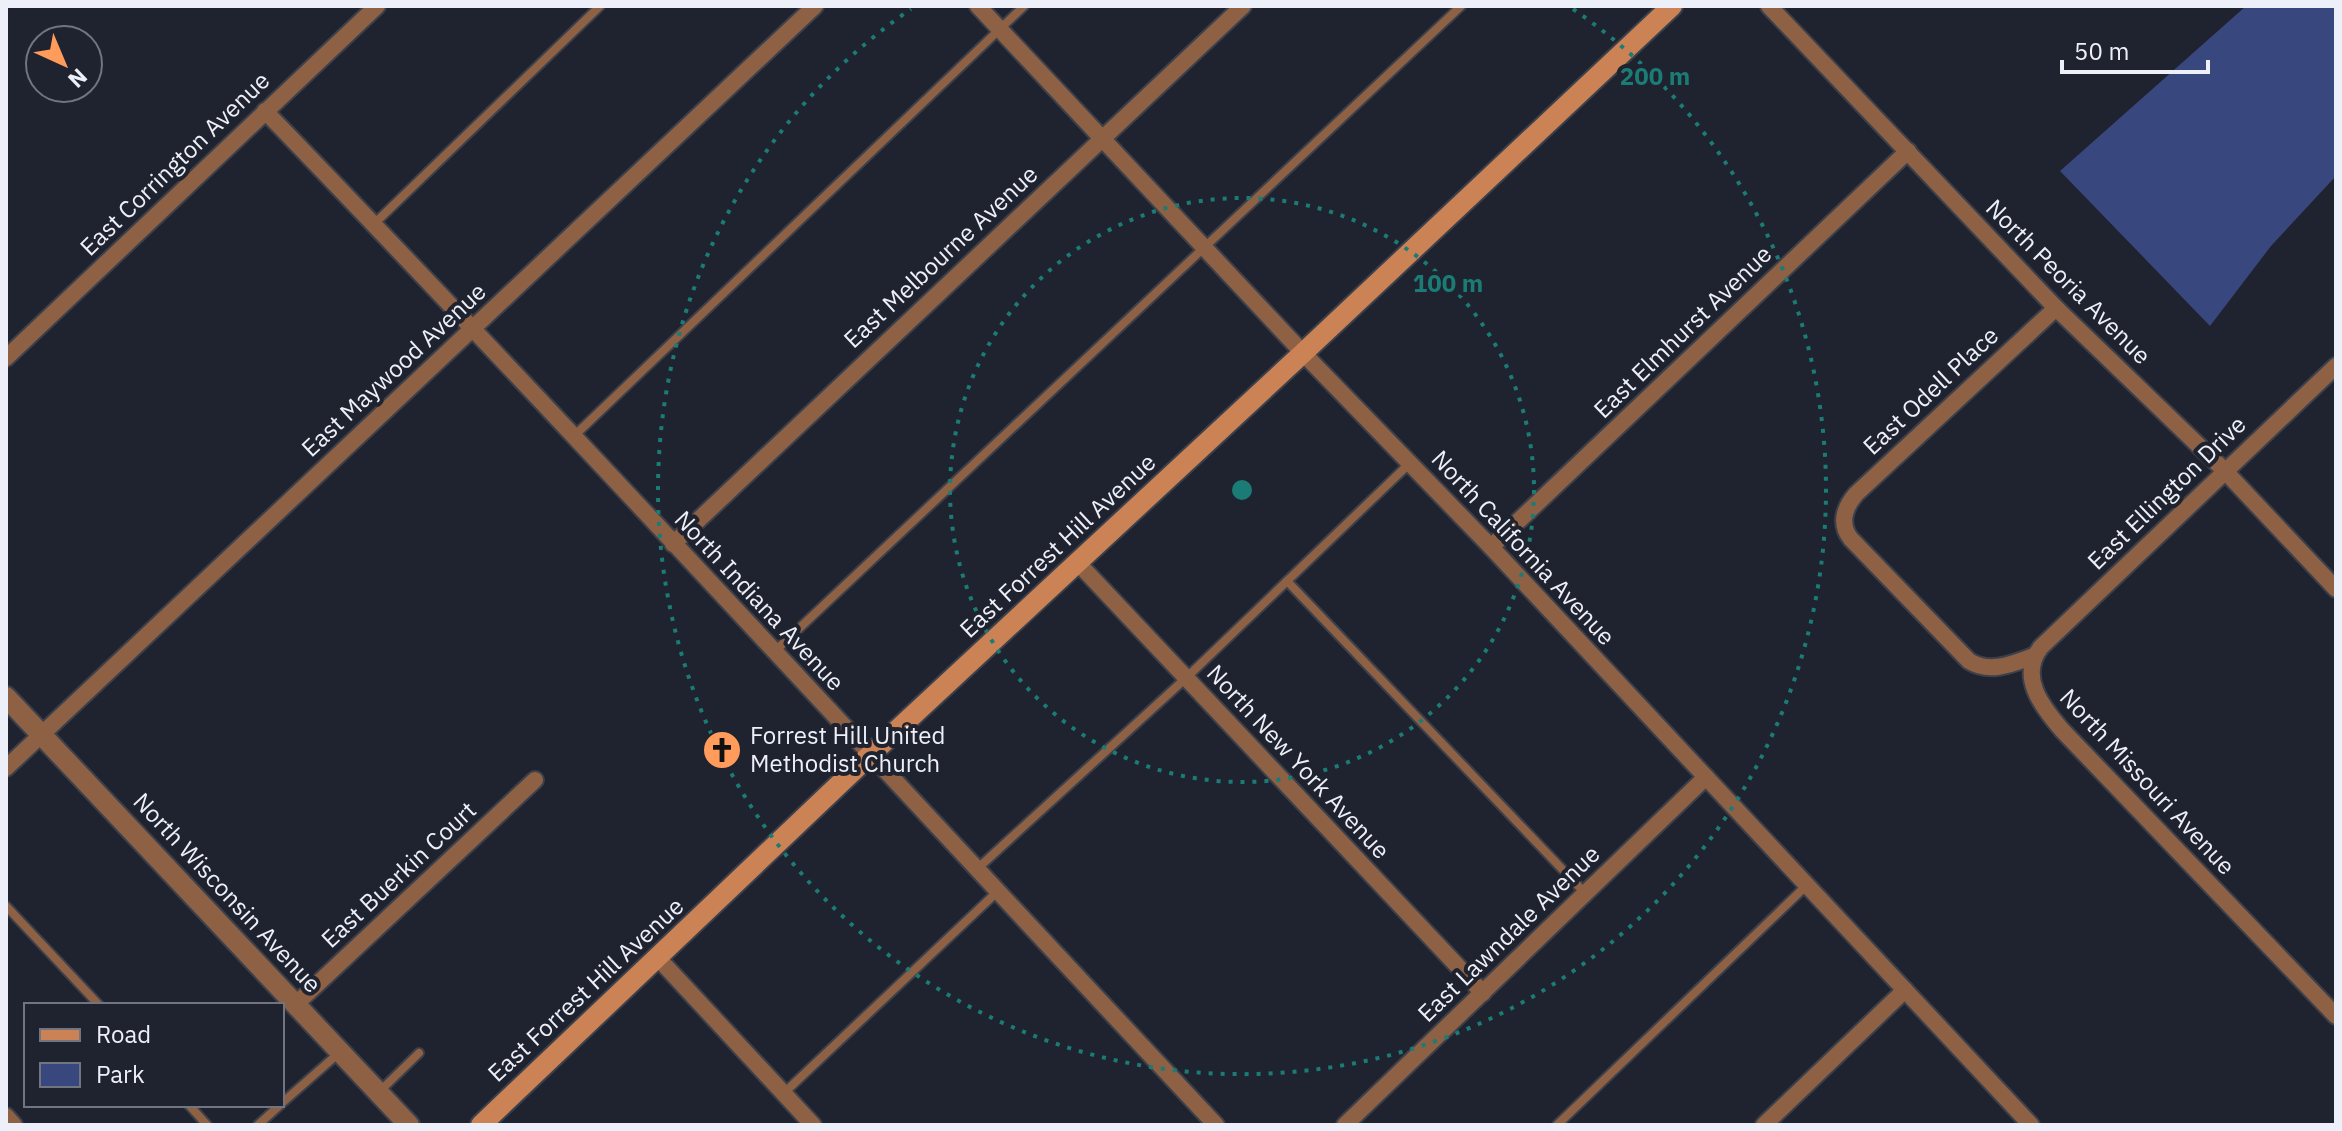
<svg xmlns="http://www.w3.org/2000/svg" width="2342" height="1131" font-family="'IBM Plex Sans',sans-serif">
  <rect width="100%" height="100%" fill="#1f232f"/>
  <path fill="#38477d" d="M2246 6H2336V176L2271 246 2210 326 2060 171Z"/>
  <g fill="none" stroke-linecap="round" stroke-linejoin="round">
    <defs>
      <g id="service">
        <path d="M374 224 600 6"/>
        <path d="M574 436 1024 6"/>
        <path d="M1287 581 1585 893"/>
        <path d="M774 652 1461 6"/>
        <path d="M977 869 1186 678 1410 463"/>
        <path d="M6 906 99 1005"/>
        <path d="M379 1092 419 1053"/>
        <path d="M784 1093 997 892"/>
        <path d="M282 1103 340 1052"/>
        <path d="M189 1105 207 1125"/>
        <path d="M258 1125 280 1105"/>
        <path d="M1557 1125 1807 885"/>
      </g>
      <g id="minor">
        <path d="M978 6 1303 353 1491 547 2031 1125"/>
        <path d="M1769 6 2056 308 2224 470 2336 589"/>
        <path d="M265 111C587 445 899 787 1216 1125"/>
        <path d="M6 358 377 6"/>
        <path d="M2336 366 2041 647C2018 676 2042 707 2062 730L2336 1016"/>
        <path d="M673 544 1243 6"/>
        <path d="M1491 547 1908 151"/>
        <path d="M1078 563 1483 993"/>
        <path d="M2034 656C2012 664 1990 674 1969 661L1851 539C1839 524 1844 508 1856 494L2056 308"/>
        <path d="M6 768 815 6"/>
        <path d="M658 958 813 1125"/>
        <path d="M296 1004 535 780"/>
        <path d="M6 1116 14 1125"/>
        <path d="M1345 1125 1706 777"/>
        <path d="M1764 1125 1905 990"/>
      </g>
      <path id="tertiary" d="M6 697 409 1125"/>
      <path id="secondary" d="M481 1125 869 756 1303 353 1672 6"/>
    </defs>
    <use href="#service" stroke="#3c404b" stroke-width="12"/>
    <use href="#minor" stroke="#3c404b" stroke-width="20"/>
    <use href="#tertiary" stroke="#3c404b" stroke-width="24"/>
    <use href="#secondary" stroke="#3c404b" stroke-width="24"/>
    <use href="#service" stroke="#8e6145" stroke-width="8"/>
    <use href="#minor" stroke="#8e6145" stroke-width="16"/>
    <use href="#tertiary" stroke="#8e6145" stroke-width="20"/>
    <use href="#secondary" stroke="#cb8255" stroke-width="20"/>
  </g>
  <g fill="none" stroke="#1a7c75" stroke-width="4" stroke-dasharray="4 8">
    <circle cx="1242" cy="490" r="292"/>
    <path d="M1573 9A584 584 0 1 1 911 9"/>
  </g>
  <defs>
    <symbol id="church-disc" viewBox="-11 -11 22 22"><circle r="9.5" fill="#ff9b5b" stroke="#1f232f"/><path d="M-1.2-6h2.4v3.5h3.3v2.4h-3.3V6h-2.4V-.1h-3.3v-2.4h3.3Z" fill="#111"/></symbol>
  </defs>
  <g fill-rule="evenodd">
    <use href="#church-disc" x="700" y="728" width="44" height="44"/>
  </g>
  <g text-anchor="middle" stroke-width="8" stroke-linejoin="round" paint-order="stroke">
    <g font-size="24" fill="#edf0f8" stroke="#1f232f">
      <text transform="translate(175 164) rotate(-44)" y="8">East Corrington Avenue</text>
      <text transform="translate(941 257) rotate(-43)" y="8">East Melbourne Avenue</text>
      <text transform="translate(2068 282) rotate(45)" y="8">North Peoria Avenue</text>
      <text transform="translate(1683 332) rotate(-44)" y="8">East Elmhurst Avenue</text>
      <text transform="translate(394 370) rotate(-43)" y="8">East Maywood Avenue</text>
      <text transform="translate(1931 391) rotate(-43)" y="8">East Odell Place</text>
      <text transform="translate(2167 493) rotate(-44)" y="8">East Ellington Drive</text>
      <text transform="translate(1058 546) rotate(-43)" y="8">East Forrest Hill Avenue</text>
      <text transform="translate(1523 548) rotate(47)" y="8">North California Avenue</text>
      <text transform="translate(759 601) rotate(47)" y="8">North Indiana Avenue</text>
      <text transform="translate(1298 762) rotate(47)" y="8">North New York Avenue</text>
      <text transform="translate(2147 782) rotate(47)" y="8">North Missouri Avenue</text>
      <text transform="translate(399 875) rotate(-43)" y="8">East Buerkin Court</text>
      <text transform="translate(227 893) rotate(47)" y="8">North Wisconsin Avenue</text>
      <text transform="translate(1509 934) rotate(-44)" y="8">East Lawndale Avenue</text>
      <text transform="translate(586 990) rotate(-43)" y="8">East Forrest Hill Avenue</text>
    </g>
    <g font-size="24" fill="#edf0f8" stroke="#1f232f" text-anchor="start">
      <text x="750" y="744">Forrest Hill United<tspan x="750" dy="28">Methodist Church</tspan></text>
    </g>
  </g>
  <circle cx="1242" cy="490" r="12" fill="#1a7c75" stroke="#1f232f" stroke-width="4"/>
  <g font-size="24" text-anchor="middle" font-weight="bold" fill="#1a7c75" stroke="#1f232f" stroke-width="8" stroke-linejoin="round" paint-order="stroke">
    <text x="1655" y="85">200 m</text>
    <text x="1448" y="292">100 m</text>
  </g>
  <rect width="2342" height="1131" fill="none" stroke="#edf0f8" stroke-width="16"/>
  <rect x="24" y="1003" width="260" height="104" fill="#1f232f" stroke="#71757f" stroke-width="2"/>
  <rect x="40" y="1029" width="40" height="12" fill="#cb8255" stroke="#71757f" stroke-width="2"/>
  <text x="96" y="1043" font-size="24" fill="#edf0f8">Road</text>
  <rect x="40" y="1063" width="40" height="24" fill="#38477d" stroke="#71757f" stroke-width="2"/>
  <text x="96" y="1083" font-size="24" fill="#edf0f8">Park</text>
  <g transform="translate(64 64) rotate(136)"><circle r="38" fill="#1f232f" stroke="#71757f" stroke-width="2"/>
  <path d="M0-6L14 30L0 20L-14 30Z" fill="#ff9b5b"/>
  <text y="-12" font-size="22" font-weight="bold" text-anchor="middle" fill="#edf0f8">N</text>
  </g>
  <path d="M2062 60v12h146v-12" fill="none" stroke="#edf0f8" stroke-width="4"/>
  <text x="2074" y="60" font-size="24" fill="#edf0f8" stroke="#1f232f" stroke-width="6" paint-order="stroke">50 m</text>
</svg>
